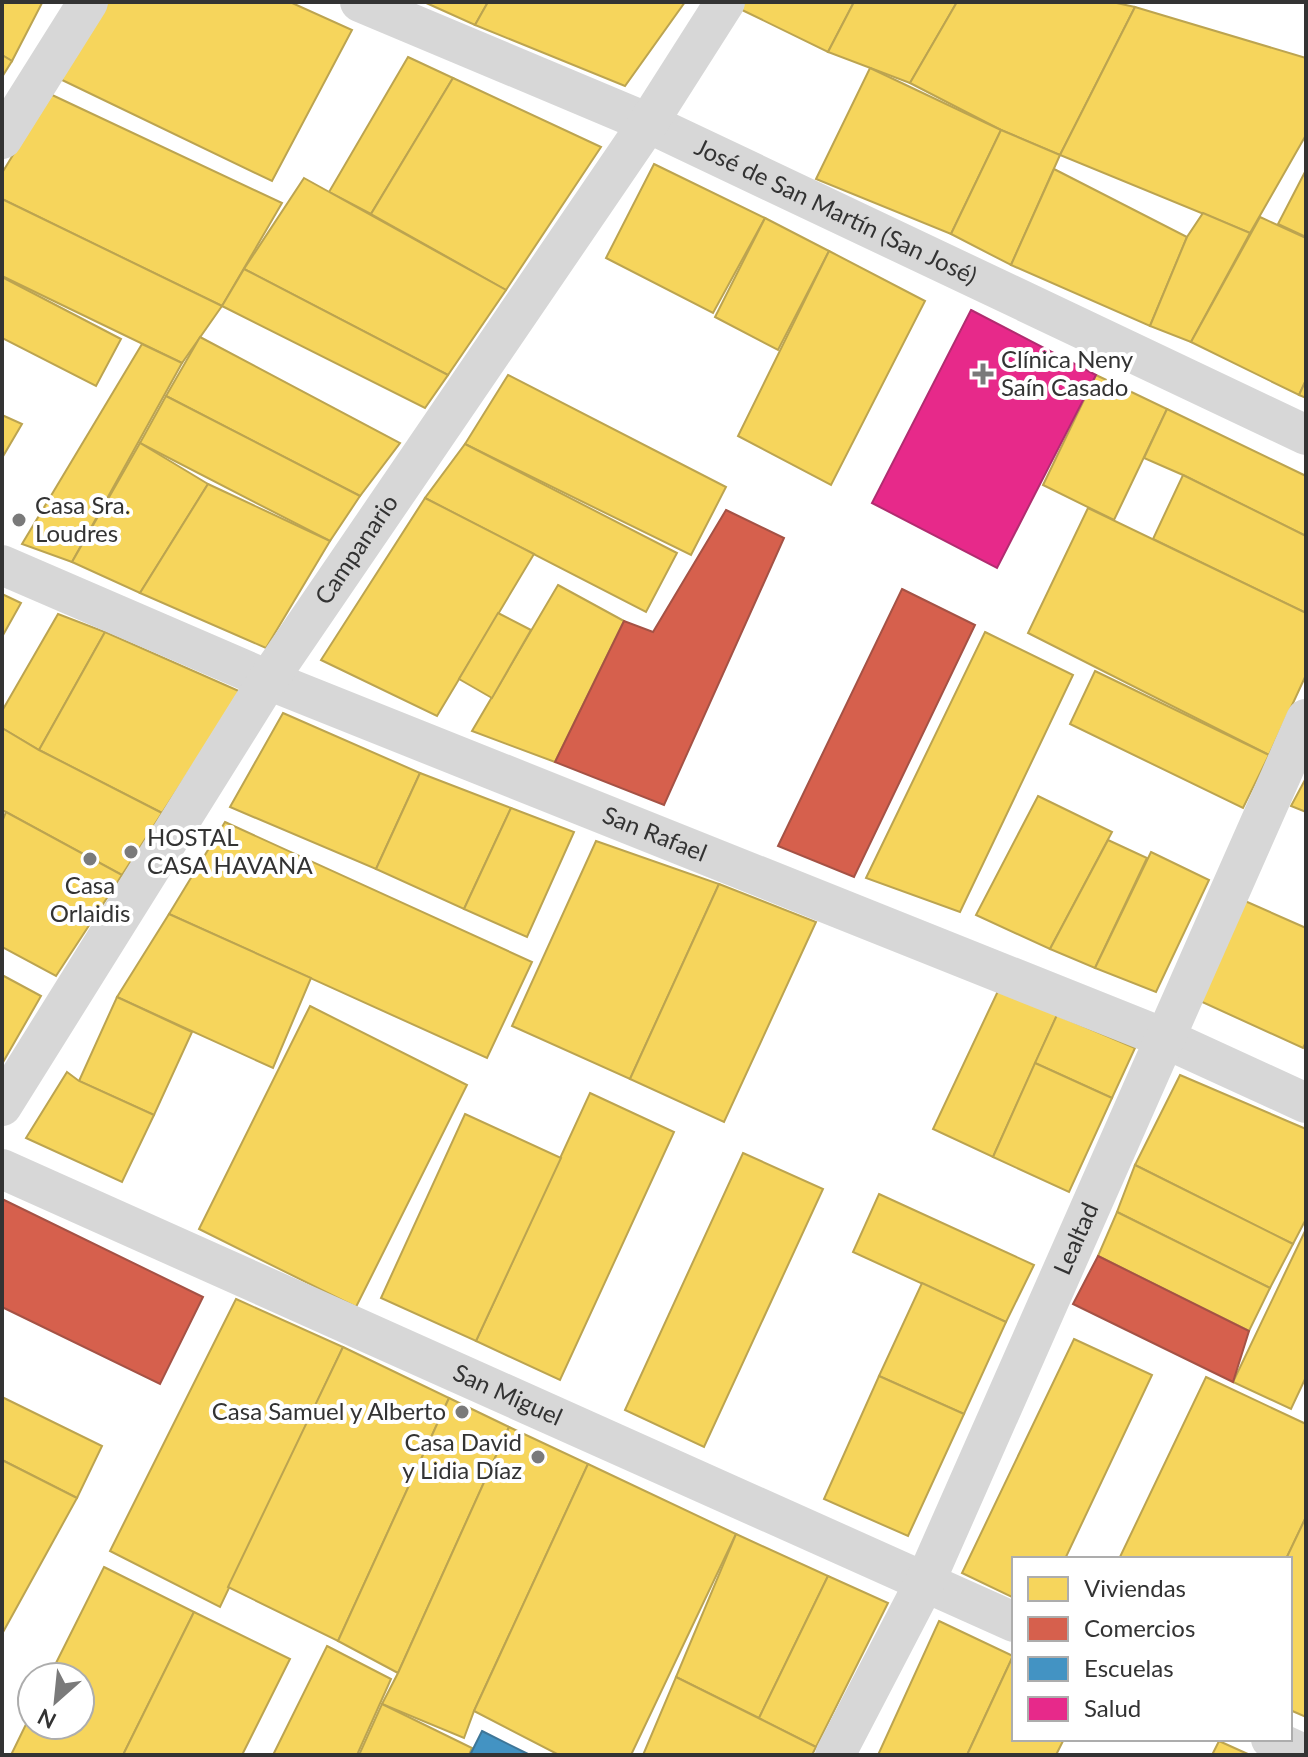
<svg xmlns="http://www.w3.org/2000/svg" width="1308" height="1757" font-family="Lato,sans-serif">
  <rect width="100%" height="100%" fill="#fff"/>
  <g fill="#f6d55c" stroke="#bca450" stroke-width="2">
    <path d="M2 2 42 3 12 61 2 55Z"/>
    <path d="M107 2H290L352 30 272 181 60 79Z"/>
    <path d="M424 2H488L475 25Z"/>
    <path d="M488 2H685L625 86 475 25Z"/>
    <path d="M745 2H854L828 52 740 9Z"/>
    <path d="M854 2H957L910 83 828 52Z"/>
    <path d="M957 2H1112L1135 7 1060 155 1001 130 910 83Z"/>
    <path d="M1135 7 1306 58V135L1250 233 1060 155Z"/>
    <path d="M2 55 12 61 2 77Z"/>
    <path d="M408 57 453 78 371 214 329 192Z"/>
    <path d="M870 68 1001 130 951 234 816 179Z"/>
    <path d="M453 78 601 147 506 290 371 214Z"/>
    <path d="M50 94 282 203 222 306 2 199V173Z"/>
    <path d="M1001 130 1060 155 1011 265 951 234Z"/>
    <path d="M654 164 765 218 713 313 606 258Z"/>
    <path d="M1054 169 1187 237 1150 326 1011 265Z"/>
    <path d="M1306 170V237L1278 224Z"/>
    <path d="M304 178 506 290 448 375 244 269Z"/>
    <path d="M2 199 222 306 182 363 2 276Z"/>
    <path d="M1203 213 1250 233 1191 342 1150 326 1187 237Z"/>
    <path d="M1260 217 1306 238V380L1299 395 1191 342Z"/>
    <path d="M765 218 829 251 778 350 715 317Z"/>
    <path d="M829 251 925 301 831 485 738 436Z"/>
    <path d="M244 269 448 375 425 408 222 306Z"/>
    <path d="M2 277 121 339 96 386 2 338Z"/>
    <path d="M200 337 400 443 360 496 166 396Z"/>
    <path d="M142 344 182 363 72 562 22 544Z"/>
    <path d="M508 375 726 487 691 555 465 444Z"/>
    <path d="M1096 375 1167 409 1114 520 1043 485Z"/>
    <path d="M1306 380V398L1299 395Z"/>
    <path d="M166 396 360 496 330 541 140 443Z"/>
    <path d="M1167 409 1306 476V536L1183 475 1144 458Z"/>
    <path d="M2 415 22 424 2 458Z"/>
    <path d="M140 443 208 484 140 593 72 562Z"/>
    <path d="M465 444 677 553 646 612 425 498Z"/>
    <path d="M1183 475 1306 536V613L1153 539Z"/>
    <path d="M208 484 330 541 266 648 140 593Z"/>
    <path d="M425 498 534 554 437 716 321 660Z"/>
    <path d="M1088 508 1306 613V675L1269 755 1028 633Z"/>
    <path d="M558 585 624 621 555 762 472 731Z"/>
    <path d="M2 594 21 603 2 637Z"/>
    <path d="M498 613 531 630 492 698 459 679Z"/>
    <path d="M58 614 105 632 39 750 2 728V711Z"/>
    <path d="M105 632 241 692 162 813 39 750Z"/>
    <path d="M985 632 1073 675 960 912 866 878Z"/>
    <path d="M1095 671 1269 755 1243 808 1070 724Z"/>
    <path d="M283 713 420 773 376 869 230 807Z"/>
    <path d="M2 728 39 750 162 813 122 875 2 810Z"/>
    <path d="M420 773 511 808 464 909 376 869Z"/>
    <path d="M1306 778V812L1291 806Z"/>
    <path d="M1038 796 1112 832 1050 949 976 915Z"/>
    <path d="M511 808 574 832 527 937 464 909Z"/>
    <path d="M6 812 122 875 56 976 2 947V822Z"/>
    <path d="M225 822 532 962 487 1058 169 914Z"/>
    <path d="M1108 840 1147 858 1095 968 1050 949Z"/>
    <path d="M596 841 719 884 630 1079 512 1026Z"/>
    <path d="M1151 852 1209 880 1156 992 1095 968Z"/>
    <path d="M719 884 816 922 724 1122 630 1079Z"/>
    <path d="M1245 901 1306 928V1042L1303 1048 1200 1001Z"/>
    <path d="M169 914 311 978 273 1068 117 997Z"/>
    <path d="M2 975 41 996 2 1064Z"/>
    <path d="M998 991 1057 1015 993 1157 933 1129Z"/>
    <path d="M117 997 192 1032 154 1115 79 1081Z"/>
    <path d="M310 1006 467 1085 356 1307 199 1229Z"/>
    <path d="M1057 1015 1135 1048 1112 1098 1035 1063Z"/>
    <path d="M1035 1063 1112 1098 1069 1192 993 1157Z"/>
    <path d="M67 1072 79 1081 154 1115 122 1182 26 1138Z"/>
    <path d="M1180 1075 1306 1129V1219L1293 1244 1135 1165Z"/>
    <path d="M590 1093 674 1132 560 1380 476 1341Z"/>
    <path d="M465 1114 561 1158 476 1341 381 1298Z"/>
    <path d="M743 1153 823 1189 704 1447 625 1410Z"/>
    <path d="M1135 1165 1293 1244 1270 1288 1117 1212Z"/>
    <path d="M879 1194 1034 1265 1006 1322 853 1252Z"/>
    <path d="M1117 1212 1270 1288 1249 1331 1098 1256Z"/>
    <path d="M1306 1229V1377L1291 1409 1233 1382Z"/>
    <path d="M922 1283 1006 1322 964 1414 879 1376Z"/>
    <path d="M236 1299 343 1347 220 1607 110 1551Z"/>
    <path d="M1074 1339 1152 1375 1065 1559H1014V1598L962 1573Z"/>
    <path d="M343 1347 449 1398 338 1641 228 1587Z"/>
    <path d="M879 1376 964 1414 908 1536 824 1499Z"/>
    <path d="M1206 1377 1306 1424V1517L1286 1559H1119Z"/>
    <path d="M2 1397 102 1446 77 1498 2 1460Z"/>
    <path d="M449 1398 509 1427 398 1673 338 1641Z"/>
    <path d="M509 1427 588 1464 474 1711 464 1738 382 1704 398 1673Z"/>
    <path d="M2 1460 77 1498 2 1634Z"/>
    <path d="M588 1464 736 1534 631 1755H559L474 1711Z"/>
    <path d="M1306 1517V1717L1290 1710V1559H1286Z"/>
    <path d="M736 1534 828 1576 759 1718 676 1677Z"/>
    <path d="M104 1567 194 1612 123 1755H11L32 1712V1725H80V1677H49Z"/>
    <path d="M828 1576 888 1603 816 1747 759 1718Z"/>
    <path d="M194 1612 290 1659 242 1755H123Z"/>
    <path d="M939 1621 1013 1656 967 1755H878Z"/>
    <path d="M327 1646 391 1679 357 1755H273Z"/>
    <path d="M1013 1656 1014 1739H1064L1056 1755H967Z"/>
    <path d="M676 1677 816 1747 812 1755H643Z"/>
    <path d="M382 1704 472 1748 469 1755H359Z"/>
    <path d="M1219 1741 1250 1755H1212Z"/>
  </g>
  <g fill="#d6604d" stroke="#a55245" stroke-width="2">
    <path d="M726 510 784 538 664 805 555 762 624 621 653 632Z"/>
    <path d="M902 589 975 625 854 877 778 846Z"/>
    <path d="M2 1199 203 1297 160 1384 2 1307Z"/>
    <path d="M1098 1256 1249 1331 1233 1382 1073 1304Z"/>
  </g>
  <path fill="#4393c3" stroke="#3e7698" stroke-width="2" d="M482 1731 530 1755H470Z"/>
  <path fill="#e7298a" stroke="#b12c70" stroke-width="2" d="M971 310 1096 375 997 568 872 503Z"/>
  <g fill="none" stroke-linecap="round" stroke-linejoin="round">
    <g stroke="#d7d7d7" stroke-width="40">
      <path id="s1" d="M360 2 648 123 1306 435"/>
      <path d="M2 139 88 2"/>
      <path id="s2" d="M2 565 268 680 1164 1038 1306 1103"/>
      <path id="s3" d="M2 1106 268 680 648 123 725 2"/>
      <path id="s4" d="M2 1169 1014 1622"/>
      <path d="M1271 1739 1306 1755"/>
      <path id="s5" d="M835 1755 925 1582 1306 719"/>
    </g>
  </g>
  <g fill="#7a7a7a" stroke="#fff" stroke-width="3">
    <path d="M979 362h8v8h8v8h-8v8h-8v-8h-8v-8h8z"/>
    <circle cx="19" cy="520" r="8"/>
    <circle cx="131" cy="852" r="8"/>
    <circle cx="90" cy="859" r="8"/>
    <circle cx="462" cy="1412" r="8"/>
    <circle cx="538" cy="1457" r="8"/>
  </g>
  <g text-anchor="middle" stroke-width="8" stroke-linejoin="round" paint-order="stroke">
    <g font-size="24" fill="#333" stroke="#fff">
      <text dy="8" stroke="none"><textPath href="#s1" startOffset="520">José de San Martín (San José)</textPath></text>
      <text dy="8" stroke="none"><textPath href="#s3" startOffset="660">Campanario</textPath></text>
      <text dy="8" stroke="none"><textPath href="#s2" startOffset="706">San Rafael</textPath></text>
      <text dy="8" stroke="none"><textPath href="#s5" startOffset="570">Lealtad</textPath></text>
      <text dy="8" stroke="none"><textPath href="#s4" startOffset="554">San Miguel</textPath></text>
    </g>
    <g font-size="24" fill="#333" stroke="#fff" text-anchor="start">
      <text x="1001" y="368">Clínica Neny<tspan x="1001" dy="28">Saín Casado</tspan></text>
      <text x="35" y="514">Casa Sra.<tspan x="35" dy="28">Loudres</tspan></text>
      <text x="147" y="846">HOSTAL<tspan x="147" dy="28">CASA HAVANA</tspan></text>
      <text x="90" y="894" text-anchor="middle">Casa<tspan x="90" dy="28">Orlaidis</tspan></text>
      <text x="446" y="1420" text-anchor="end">Casa Samuel y Alberto</text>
      <text x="522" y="1451" text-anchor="end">Casa David<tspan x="522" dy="28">y Lidia Díaz</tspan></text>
    </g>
  </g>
  <rect width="1308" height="1757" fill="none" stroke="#333333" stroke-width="8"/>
  <rect x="1012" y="1557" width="280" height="184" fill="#ffffff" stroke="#adadad" stroke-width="2"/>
  <rect x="1028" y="1577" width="40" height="24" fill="#f6d55c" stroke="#adadad" stroke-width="2"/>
  <text x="1084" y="1597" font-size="24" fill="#333333">Viviendas</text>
  <rect x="1028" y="1617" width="40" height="24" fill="#d6604d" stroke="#adadad" stroke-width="2"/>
  <text x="1084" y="1637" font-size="24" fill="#333333">Comercios</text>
  <rect x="1028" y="1657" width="40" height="24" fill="#4393c3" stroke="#adadad" stroke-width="2"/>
  <text x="1084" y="1677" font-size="24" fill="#333333">Escuelas</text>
  <rect x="1028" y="1697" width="40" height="24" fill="#e7298a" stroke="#adadad" stroke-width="2"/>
  <text x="1084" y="1717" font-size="24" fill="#333333">Salud</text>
  <g transform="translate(56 1701) rotate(207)"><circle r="38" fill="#ffffff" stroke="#adadad" stroke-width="2"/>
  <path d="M0-6L14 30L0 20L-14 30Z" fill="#7a7a7a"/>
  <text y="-12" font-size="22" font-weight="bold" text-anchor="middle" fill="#333333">N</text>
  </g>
</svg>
